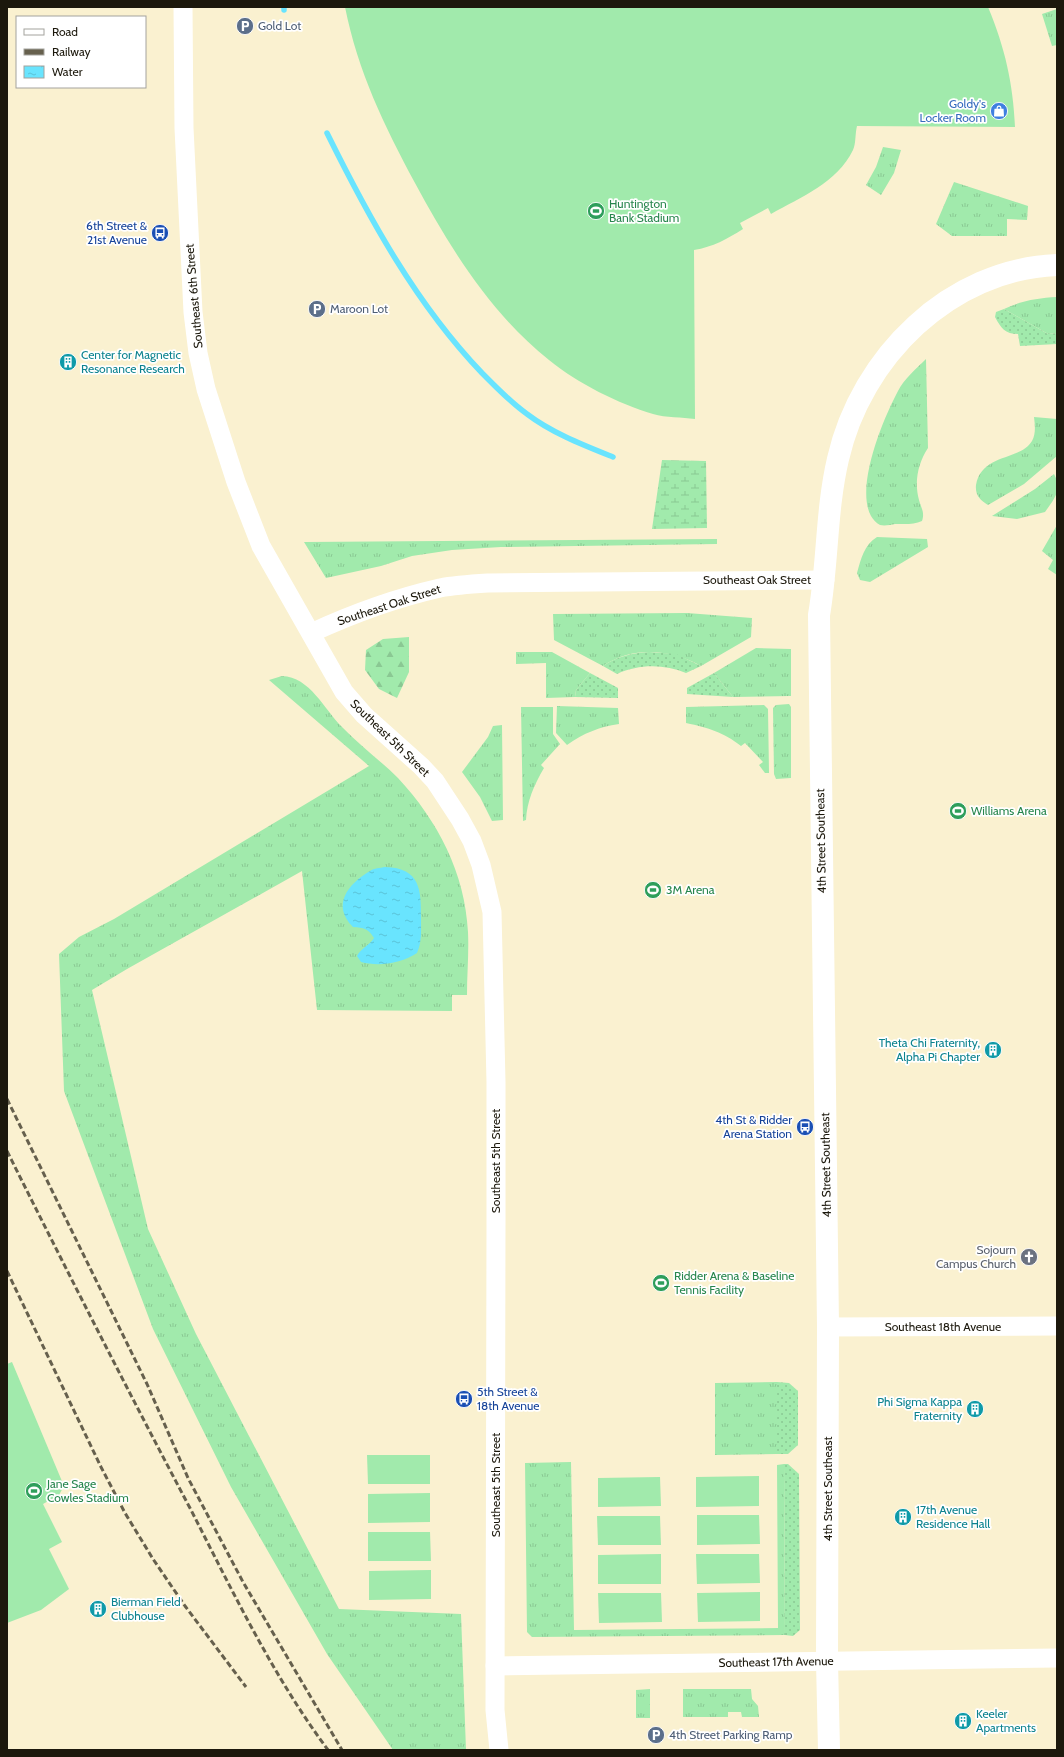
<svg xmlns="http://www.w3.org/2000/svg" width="1064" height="1757" font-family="Cabin,sans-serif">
  <defs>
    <pattern id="grass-tufts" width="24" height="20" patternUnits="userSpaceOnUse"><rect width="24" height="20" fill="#a1eaac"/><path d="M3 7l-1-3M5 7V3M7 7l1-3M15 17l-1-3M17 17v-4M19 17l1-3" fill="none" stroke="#8ac893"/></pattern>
    <pattern id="forest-firs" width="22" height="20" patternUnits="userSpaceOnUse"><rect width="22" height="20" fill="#a1eaac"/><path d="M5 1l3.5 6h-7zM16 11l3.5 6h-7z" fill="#8ac893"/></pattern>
    <pattern id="wetland-marsh" width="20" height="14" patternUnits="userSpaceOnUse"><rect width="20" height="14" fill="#a1eaac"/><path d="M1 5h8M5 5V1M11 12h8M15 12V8" fill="none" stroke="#8ac893"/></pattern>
    <pattern id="garden-dots" width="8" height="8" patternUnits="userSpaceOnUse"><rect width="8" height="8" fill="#a1eaac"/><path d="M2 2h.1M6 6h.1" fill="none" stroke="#8ac893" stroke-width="1.8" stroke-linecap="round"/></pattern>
    <pattern id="water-ripples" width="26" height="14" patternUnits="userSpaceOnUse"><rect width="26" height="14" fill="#69e4fe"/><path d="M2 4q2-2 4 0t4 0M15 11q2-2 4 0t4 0" fill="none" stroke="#5ac3d8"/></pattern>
  </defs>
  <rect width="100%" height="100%" fill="#faf1d0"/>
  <g fill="url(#grass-tufts)">
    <path d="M1057 9V45L1052 46 1042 14Z"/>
    <path d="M883 147 901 150 894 173 881 195 866 185 876 167Z"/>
    <path d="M954 182 1028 206 1027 220 1007 219V236H952L936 224Z"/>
    <path d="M1057 297V333L1048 334 1004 309C1021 301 1037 298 1057 297Z"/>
    <path d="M926 359 928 448C918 463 914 482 919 500 921 508 925 512 922 521 914 525 904 524 895 524 891 525 884 526 880 525 876 523 873 519 871 516 855 487 883 419 898 391 904 379 916 369 926 359Z"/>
    <path d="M1034 417 1057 419V456L1024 484 988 505C980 500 975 495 976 485 982 453 1020 461 1032 441 1036 434 1035 425 1034 417Z"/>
    <path d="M1054 474C1063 490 1054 499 1045 512L1017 519 992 516 1035 489Z"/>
    <path d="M1057 525V575L1048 569 1053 560 1042 551Z"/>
    <path d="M877 537 927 539 928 547 870 582 860 580 857 573C861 559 864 545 877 537Z"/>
    <path d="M717 539V544L501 547 452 550 412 556 381 566 326 578 304 542Z"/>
    <path d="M687 613 752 618 751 637 701 666C670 649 633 646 603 666L554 640 553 614Z"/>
    <path d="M756 648 791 649V696L733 697 714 673Z"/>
    <path d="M516 652H552L590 673 576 690 575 697 546 698V663L516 664Z"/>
    <path d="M282 676C310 677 324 709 342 727 359 745 380 760 398 778 438 821 465 873 468 932 469 953 467 974 467 995H452V1011L317 1010 302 871 127 969 92 990 148 1229 196 1334 339 1609 461 1614 466 1750H393L327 1654 231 1487 153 1329 64 1091 59 954 79 937 114 919 369 766 269 680Z"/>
    <path d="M789 704 791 707V778L776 779 774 774 773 708 776 705Z"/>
    <path d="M764 705 768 709 769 773H765L759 765 763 762 745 743 741 746C723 732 709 728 686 723V707Z"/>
    <path d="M557 706 618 708 619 724C599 727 584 733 567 745L556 733Z"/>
    <path d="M521 707H553V734L560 744 541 765 544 768C534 785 527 801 526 820L523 821Z"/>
    <path d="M502 725 503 820 492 821 480 797 462 772 488 737 493 726Z"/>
    <path d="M777 1382V1454L715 1455V1383Z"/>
    <path d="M571 1462 574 1630 778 1628 777 1465 784 1464 785 1635 532 1637 527 1632 525 1463Z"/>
    <path d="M650 1689V1718H636V1690Z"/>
    <path d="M683 1689H751L752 1699 758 1706 759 1717H742L741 1712H728V1717H683Z"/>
  </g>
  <path fill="url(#forest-firs)" d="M409 637V672L397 698 379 689 365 670 366 650 383 639Z"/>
  <path fill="url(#wetland-marsh)" d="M662 460 706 461 707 528 652 529Z"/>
  <g fill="url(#garden-dots)">
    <path d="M1004 309 1048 334 1057 333V344L1020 346 1018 334C1005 334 1001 328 995 317L996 312Z"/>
    <path d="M649 652 676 654 701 666 686 673C664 664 639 664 617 674L603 666C618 656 632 653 649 652Z"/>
    <path d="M590 673 618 688V698L575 697 576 690Z"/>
    <path d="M714 673 733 697 687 694V688Z"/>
    <path d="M777 1382 789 1383 798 1391V1445L788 1454H777Z"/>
    <path d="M784 1464H788L799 1474 800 1630 793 1636 785 1635Z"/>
  </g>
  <g fill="#a1eaac">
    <path d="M345 7H988C1005 48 1013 83 1015 127L857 126C855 134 856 144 853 150 837 183 801 197 771 214L768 208 740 223 743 229C727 239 713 247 694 250L695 419C682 417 666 418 653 414 619 404 577 383 549 360 491 314 450 248 415 183 384 125 358 72 345 7Z"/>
    <path d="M12 1362 64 1486 59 1495 43 1504 62 1542 49 1549 69 1589 41 1610 7 1623V1364Z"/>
    <path d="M367 1455H430V1484H368Z"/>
    <path d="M759 1476V1506L696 1507V1477Z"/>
    <path d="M660 1477 661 1506 598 1507V1478Z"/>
    <path d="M430 1493V1522L368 1523V1494Z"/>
    <path d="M697 1515H759L760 1544 697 1545Z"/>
    <path d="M597 1516H660L661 1545H598Z"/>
    <path d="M368 1532H430L431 1561H368Z"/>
    <path d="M661 1554V1584H598V1555Z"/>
    <path d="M696 1554H759L760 1583 697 1584Z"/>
    <path d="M431 1570V1599L369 1600V1571Z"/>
    <path d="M760 1592V1621L698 1622 697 1593Z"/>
    <path d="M598 1593H661L662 1622 599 1623Z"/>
  </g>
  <path fill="url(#water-ripples)" d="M385 867C421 868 421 890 421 919 421 931 422 942 417 953 402 963 379 967 361 962L357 956C361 948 369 946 374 938 368 928 364 928 353 927 331 905 348 884 370 871 374 868 380 868 385 867Z"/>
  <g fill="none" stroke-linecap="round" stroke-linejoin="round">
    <g stroke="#69e4fe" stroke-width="5.5">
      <path d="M284 7V10"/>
      <path d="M327 133C369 218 416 304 482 373 496 387 510 402 527 414 552 433 583 445 613 457"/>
    </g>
    <g stroke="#fff" stroke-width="19">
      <path d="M183 7 184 128 193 312 198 353 206 389 236 482 261 546 344 692 364 715 421 766 435 781 460 819 472 841 481 865 492 912 496 1082V1225L495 1710 499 1750"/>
      <path d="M311 633C352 614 396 598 440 588 456 585 473 584 489 583L825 580"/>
      <path d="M828 1327 1057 1326"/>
      <path d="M495 1666 1057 1658"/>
    </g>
    <path stroke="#fff" stroke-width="22" d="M829 1750 827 1661 828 1327 819 615C828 563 826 510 838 459 861 357 950 269 1057 265"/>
    <g stroke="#66604d" stroke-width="3" stroke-dasharray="6 3" stroke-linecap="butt">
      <path d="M7 1099 147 1384 188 1478 243 1582 342 1750"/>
      <path d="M7 1151C67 1271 128 1391 191 1510 233 1592 273 1676 328 1750"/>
      <path d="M7 1271 101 1467 125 1513 153 1559 185 1606 246 1687"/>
    </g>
  </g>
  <defs>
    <symbol id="parking-disc" viewBox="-11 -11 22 22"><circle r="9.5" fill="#5c6f8a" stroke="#fff"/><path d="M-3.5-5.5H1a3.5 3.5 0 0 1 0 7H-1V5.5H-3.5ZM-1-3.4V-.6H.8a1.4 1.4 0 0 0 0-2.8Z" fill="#fff"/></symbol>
    <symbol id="shop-disc" viewBox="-11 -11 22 22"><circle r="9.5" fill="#3f7fe0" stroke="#fff"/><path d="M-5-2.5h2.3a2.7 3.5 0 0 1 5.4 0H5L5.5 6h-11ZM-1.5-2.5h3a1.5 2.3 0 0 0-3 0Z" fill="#fff"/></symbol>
    <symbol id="stadium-disc" viewBox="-11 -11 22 22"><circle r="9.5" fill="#2e9e5b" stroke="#fff"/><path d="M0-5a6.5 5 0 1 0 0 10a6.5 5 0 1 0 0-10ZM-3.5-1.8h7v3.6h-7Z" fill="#fff"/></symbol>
    <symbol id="bus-disc" viewBox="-11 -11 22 22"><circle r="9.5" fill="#1a4fb4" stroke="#fff"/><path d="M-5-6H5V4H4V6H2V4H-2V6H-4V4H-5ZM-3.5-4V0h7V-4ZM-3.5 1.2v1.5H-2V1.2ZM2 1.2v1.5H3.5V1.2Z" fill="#fff"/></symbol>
    <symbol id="building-disc" viewBox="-11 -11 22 22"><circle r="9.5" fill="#0f9aa8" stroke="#fff"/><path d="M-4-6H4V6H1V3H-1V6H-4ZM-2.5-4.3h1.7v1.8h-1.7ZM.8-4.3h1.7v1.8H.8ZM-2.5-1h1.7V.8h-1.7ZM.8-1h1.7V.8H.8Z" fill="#fff"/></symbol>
    <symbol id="church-disc" viewBox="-11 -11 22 22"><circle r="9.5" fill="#6b7280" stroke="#fff"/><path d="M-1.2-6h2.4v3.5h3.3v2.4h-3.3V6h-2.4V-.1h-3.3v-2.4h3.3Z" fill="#fff"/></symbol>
  </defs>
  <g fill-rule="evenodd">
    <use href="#parking-disc" x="235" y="16" width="20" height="20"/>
    <use href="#shop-disc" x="989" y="101" width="20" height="20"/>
    <use href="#stadium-disc" x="586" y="201" width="20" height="20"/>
    <use href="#bus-disc" x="150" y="223" width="20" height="20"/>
    <use href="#parking-disc" x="307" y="299" width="20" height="20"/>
    <use href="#building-disc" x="58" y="352" width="20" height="20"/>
    <use href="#stadium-disc" x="948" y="801" width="20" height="20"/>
    <use href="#stadium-disc" x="643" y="880" width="20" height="20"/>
    <use href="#building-disc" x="983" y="1040" width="20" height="20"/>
    <use href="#bus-disc" x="795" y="1117" width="20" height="20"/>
    <use href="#church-disc" x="1019" y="1247" width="20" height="20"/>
    <use href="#stadium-disc" x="651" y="1273" width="20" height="20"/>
    <use href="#bus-disc" x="454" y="1389" width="20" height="20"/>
    <use href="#building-disc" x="965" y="1399" width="20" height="20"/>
    <use href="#stadium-disc" x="24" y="1481" width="20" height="20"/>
    <use href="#building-disc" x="893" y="1507" width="20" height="20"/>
    <use href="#building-disc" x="88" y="1599" width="20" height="20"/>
    <use href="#building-disc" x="953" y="1711" width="20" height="20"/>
    <use href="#parking-disc" x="646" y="1725" width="20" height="20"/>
  </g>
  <g text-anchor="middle" stroke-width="3.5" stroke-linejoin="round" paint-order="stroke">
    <g font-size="12" fill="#4e5e75" stroke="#fff" text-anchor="start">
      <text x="258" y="30">Gold Lot</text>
      <text x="330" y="313">Maroon Lot</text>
      <text x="669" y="1739">4th Street Parking Ramp</text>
    </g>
    <g font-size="12" fill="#366cbe" stroke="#fff" text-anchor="end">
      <text x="986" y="108">Goldy's<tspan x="986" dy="14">Locker Room</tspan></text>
    </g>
    <g font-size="12" fill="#27864d" stroke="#fff" text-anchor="start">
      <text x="609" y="208">Huntington<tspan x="609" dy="14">Bank Stadium</tspan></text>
      <text x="971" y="815">Williams Arena</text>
      <text x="666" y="894">3M Arena</text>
      <text x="674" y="1280">Ridder Arena &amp; Baseline<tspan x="674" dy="14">Tennis Facility</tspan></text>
      <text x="47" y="1488">Jane Sage<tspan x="47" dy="14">Cowles Stadium</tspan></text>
    </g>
    <g font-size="12" fill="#164399" stroke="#fff" text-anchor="end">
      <text x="147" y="230">6th Street &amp;<tspan x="147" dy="14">21st Avenue</tspan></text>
      <text x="792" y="1124">4th St &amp; Ridder<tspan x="792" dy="14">Arena Station</tspan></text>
      <text x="477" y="1396" text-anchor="start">5th Street &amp;<tspan x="477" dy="14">18th Avenue</tspan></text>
    </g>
    <g font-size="12" fill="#1c180c" stroke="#fff">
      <text transform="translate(194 296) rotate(-95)" y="4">Southeast 6th Street</text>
      <text x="757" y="584">Southeast Oak Street</text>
      <text transform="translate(389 605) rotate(-18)" y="4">Southeast Oak Street</text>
      <text transform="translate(390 738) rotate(44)" y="4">Southeast 5th Street</text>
      <text transform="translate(821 841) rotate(-91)" y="4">4th Street Southeast</text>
      <text transform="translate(496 1161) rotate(-90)" y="4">Southeast 5th Street</text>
      <text transform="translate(826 1165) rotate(-91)" y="4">4th Street Southeast</text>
      <text x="943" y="1331">Southeast 18th Avenue</text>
      <text transform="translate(496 1485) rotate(-90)" y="4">Southeast 5th Street</text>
      <text transform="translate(828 1489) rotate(-90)" y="4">4th Street Southeast</text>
      <text transform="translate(776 1662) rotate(-1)" y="4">Southeast 17th Avenue</text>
    </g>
    <g font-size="12" fill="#0d838f" stroke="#fff" text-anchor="start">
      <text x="81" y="359">Center for Magnetic<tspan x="81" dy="14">Resonance Research</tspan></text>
      <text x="980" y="1047" text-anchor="end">Theta Chi Fraternity,<tspan x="980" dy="14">Alpha Pi Chapter</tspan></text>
      <text x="962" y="1406" text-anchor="end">Phi Sigma Kappa<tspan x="962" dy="14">Fraternity</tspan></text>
      <text x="916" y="1514">17th Avenue<tspan x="916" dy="14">Residence Hall</tspan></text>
      <text x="111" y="1606">Bierman Field<tspan x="111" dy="14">Clubhouse</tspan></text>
      <text x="976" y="1718">Keeler<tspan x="976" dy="14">Apartments</tspan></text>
    </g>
    <g font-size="12" fill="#5b616d" stroke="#fff" text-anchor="end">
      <text x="1016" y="1254">Sojourn<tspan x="1016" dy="14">Campus Church</tspan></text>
    </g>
  </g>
  <rect width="1064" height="1757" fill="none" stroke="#1c180c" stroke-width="16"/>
  <rect x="16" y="16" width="130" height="72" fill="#ffffff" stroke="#a4a39e"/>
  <rect x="24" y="29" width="20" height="6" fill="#ffffff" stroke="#a4a39e"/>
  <text x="52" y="36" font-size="12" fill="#1c180c">Road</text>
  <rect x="24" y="49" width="20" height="6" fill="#66604d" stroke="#a4a39e"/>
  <text x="52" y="56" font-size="12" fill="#1c180c">Railway</text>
  <rect x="24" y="66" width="20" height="12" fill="url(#water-ripples)" stroke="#a4a39e"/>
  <text x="52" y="76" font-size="12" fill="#1c180c">Water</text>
</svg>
